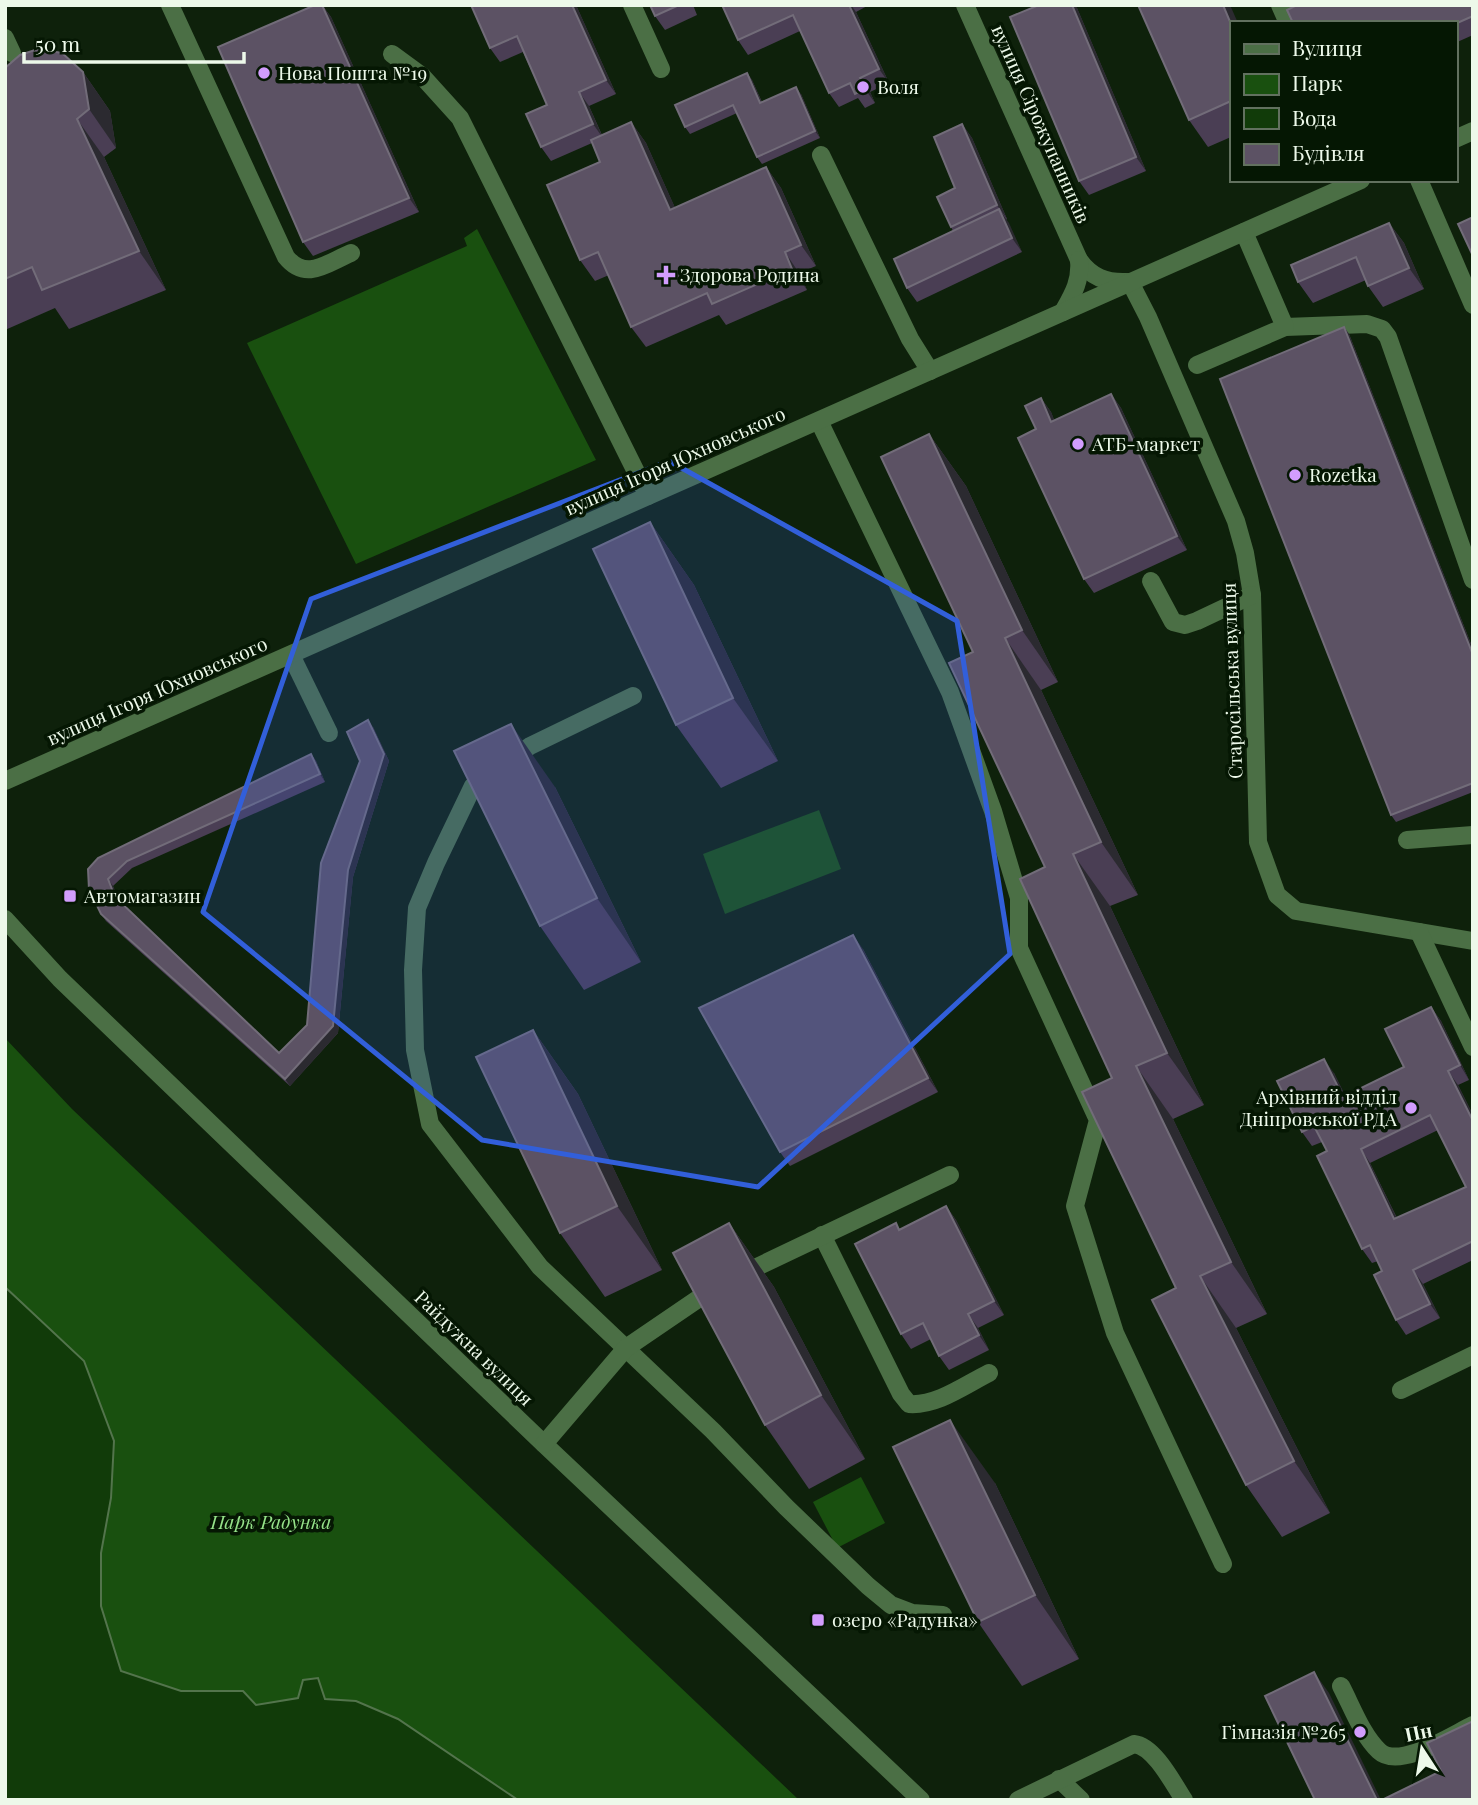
<svg xmlns="http://www.w3.org/2000/svg" width="1478" height="1805" font-family="'Playfair Display',serif">
  <rect width="100%" height="100%" fill="#0e210b"/>
  <g fill="#19500f">
    <path d="M477 229 596 460 356 564 247 343 467 246 464 238Z"/>
    <path d="M819 810 841 869 725 914 703 854Z"/>
    <path d="M5 1038 72 1109 799 1800H518L398 1719 356 1701 298 1698 256 1705 243 1691H181L121 1671 101 1606V1553L111 1498 84 1361 5 1287Z"/>
    <path d="M861 1477 885 1523 837 1548 813 1502Z"/>
  </g>
  <path fill="#113b09" stroke="#53744c" stroke-width="2" d="M5 1287 84 1361 114 1441 111 1498 101 1553V1606L121 1671 181 1691H243L256 1705 298 1698 303 1680 318 1678 325 1699 356 1701 398 1719 518 1800H5Z"/>
  <g fill="none" stroke-linecap="round" stroke-linejoin="round">
    <g stroke="#4b6f45" stroke-width="18">
      <path d="M170 5 286 257C306 282 327 263 351 253"/>
      <path d="M632 5 661 69"/>
      <path d="M965 5 1079 260C1091 277 1106 283 1127 282"/>
      <path d="M1280 5 1288 23"/>
      <path d="M5 38 12 53"/>
      <path d="M392 54 422 76 460 118 648 496"/>
      <path d="M1455 139 1473 131"/>
      <path d="M821 155 910 339 930 371"/>
      <path d="M1419 180 1473 305"/>
      <path d="M1130 282 1148 317 1236 521 1245 553 1252 595 1258 842 1277 895 1296 911 1473 941"/>
      <path d="M1063 312C1073 294 1081 281 1079 260"/>
      <path d="M1285 327 1367 324 1382 329 1388 337 1473 580"/>
      <path d="M1197 365 1285 327 1244 232"/>
      <path d="M819 421 950 692 993 811 1019 898V948L1098 1120 1075 1206 1115 1333 1223 1564"/>
      <path d="M1151 581 1173 622 1185 625 1197 621 1252 595"/>
      <path d="M291 655 329 733"/>
      <path d="M633 696 530 746 473 786 436 863 417 908 413 970 415 1050 430 1124 540 1267 713 1431 786 1507 868 1586 891 1605 912 1613 943 1615"/>
      <path d="M5 781 1361 180"/>
      <path d="M1407 840 1473 835"/>
      <path d="M5 919 60 979 544 1444 921 1800"/>
      <path d="M1419 932 1473 1047"/>
      <path d="M822 1235 901 1394 909 1404C937 1406 965 1385 989 1373"/>
      <path d="M1401 1390 1473 1355"/>
      <path d="M544 1444 626 1348 717 1286 950 1175"/>
      <path d="M1341 1686C1352 1707 1362 1735 1379 1751 1399 1770 1452 1735 1473 1725"/>
      <path d="M1059 1779 1081 1800"/>
      <path d="M1018 1800 1134 1744C1154 1746 1173 1783 1184 1800"/>
    </g>
  </g>
  <g fill="#4a3e54" fill-rule="evenodd">
    <path d="M315 5H322L331 17 419 212 313 256 303 242Z"/>
    <path d="M471 5H576L616 94 589 106 602 135 631 122 646 143 675 208 766 167 781 188 816 266 799 273 807 290 726 325 719 315 646 347 631 327 609 275 595 281 580 260 600 162 592 143 551 161 541 147 547 105 523 52 500 62 490 48Z"/>
    <path d="M650 5H693L697 15 665 30 655 16Z"/>
    <path d="M722 5H869L856 12 889 83 870 92 875 103 865 108 858 98 839 107 829 93 800 31 748 55 738 40Z"/>
    <path d="M1473 5V35L1455 43V23Z"/>
    <path d="M1077 8 1146 171 1089 195 1079 181Z"/>
    <path d="M1231 23V137L1208 147 1189 120Z"/>
    <path d="M5 68 83 72 110 111 116 148 104 157 166 290 69 329 55 308 5 330Z"/>
    <path d="M747 73 752 80 762 102 801 94 820 138 762 164 757 157 737 113 690 134 685 127Z"/>
    <path d="M962 124 972 138 1007 219 1006 220 1022 252 917 302 907 288 953 231 951 227Z"/>
    <path d="M1389 223 1404 243 1424 289 1383 307 1368 286 1366 280 1313 303 1298 282Z"/>
    <path d="M1344 327 1349 334 1473 649V792L1396 822 1391 815Z"/>
    <path d="M1111 394 1121 408 1187 550 1094 593 1084 579 1036 429 1041 398 1051 412 1054 420Z"/>
    <path d="M929 434 966 486 1058 682 1041 690 1138 895 1110 906 1204 1105 1173 1119 1267 1314 1236 1328 1330 1513 1282 1537 1246 1485 1176 1288 1112 1078 1045 867Z"/>
    <path d="M650 522 694 585 778 761 721 788 676 725Z"/>
    <path d="M373 727 389 761 353 877 338 1033 290 1086 106 921 101 914 88 869 311 754 316 761 325 782 132 868 113 886 119 900 279 1053 307 1025 360 761Z"/>
    <path d="M555 787 641 962 584 990 540 926Z"/>
    <path d="M863 949 938 1092 790 1166 780 1152Z"/>
    <path d="M1431 1007 1441 1021 1469 1080 1458 1085 1473 1115V1260L1423 1284 1440 1318 1406 1335 1396 1320 1382 1271 1378 1261 1372 1263 1362 1249 1327 1151 1322 1142 1312 1146 1302 1132 1334 1073 1345 1096 1404 1067ZM1438 1130 1466 1187 1397 1218 1370 1163Z"/>
    <path d="M533 1030 578 1094 662 1270 605 1297 560 1233Z"/>
    <path d="M946 1206 956 1220 1004 1315 978 1328 989 1350 949 1370 939 1356 931 1339 911 1349 901 1334 900 1229Z"/>
    <path d="M729 1223 774 1287 865 1459 809 1489 765 1425Z"/>
    <path d="M995 1483 1079 1659 1022 1686 978 1622Z"/>
  </g>
  <g fill="#2b2a30">
    <path d="M322 5 331 17 419 212 409 198Z"/>
    <path d="M572 5H576L616 94 606 80Z"/>
    <path d="M849 5H851L856 12 889 83 879 69Z"/>
    <path d="M1072 5H1076L1077 8 1146 171 1136 157Z"/>
    <path d="M1223 5H1230L1238 23H1231Z"/>
    <path d="M83 72 110 111 116 148 89 109Z"/>
    <path d="M747 73 752 80 765 110 760 103Z"/>
    <path d="M860 78 870 92 875 103 865 89Z"/>
    <path d="M796 87 801 94 820 138 815 131Z"/>
    <path d="M579 92 589 106 603 138 593 124Z"/>
    <path d="M77 119 104 157 166 290 139 251Z"/>
    <path d="M631 122 646 143 685 230 670 210Z"/>
    <path d="M962 124 972 138 1007 219 997 205Z"/>
    <path d="M766 167 781 188 816 266 801 245Z"/>
    <path d="M999 209 1009 223 1022 252 1012 238Z"/>
    <path d="M1389 223 1404 243 1424 289 1409 268Z"/>
    <path d="M785 252 799 273 807 290 792 269Z"/>
    <path d="M1344 327 1349 334 1473 649V655Z"/>
    <path d="M1111 394 1121 408 1187 550 1177 536Z"/>
    <path d="M1041 398 1051 412 1061 436 1051 422Z"/>
    <path d="M929 434 966 486 1058 682 1022 630Z"/>
    <path d="M650 522 694 585 778 761 733 698Z"/>
    <path d="M1005 638 1041 690 1138 895 1101 842Z"/>
    <path d="M368 720 373 727 389 761 353 877 338 1033 290 1086 285 1079 333 1026 348 870Z"/>
    <path d="M511 724 555 787 641 962 597 898Z"/>
    <path d="M311 754 316 761 325 782 320 774Z"/>
    <path d="M1073 854 1110 906 1204 1105 1167 1053Z"/>
    <path d="M108 879 113 886 120 904 115 897Z"/>
    <path d="M853 935 863 949 938 1092 928 1078Z"/>
    <path d="M1431 1007 1441 1021 1469 1080 1460 1065Z"/>
    <path d="M533 1030 578 1094 662 1270 617 1206Z"/>
    <path d="M1324 1059 1334 1073 1353 1111 1343 1097Z"/>
    <path d="M1136 1066 1173 1119 1267 1314 1231 1262Z"/>
    <path d="M1448 1071 1458 1085 1473 1115V1121Z"/>
    <path d="M1361 1149 1370 1163 1404 1233 1394 1219Z"/>
    <path d="M946 1206 956 1220 1004 1315 994 1301Z"/>
    <path d="M729 1223 774 1287 865 1459 821 1395Z"/>
    <path d="M1413 1270 1423 1284 1440 1318 1430 1304Z"/>
    <path d="M1200 1276 1236 1328 1330 1513 1294 1461Z"/>
    <path d="M968 1314 978 1328 989 1350 979 1335Z"/>
    <path d="M950 1420 995 1483 1079 1659 1035 1595Z"/>
    <path d="M1314 1672 1329 1693 1381 1800H1377Z"/>
  </g>
  <g fill="#5c5264" stroke="#726c79" stroke-width="2" fill-rule="evenodd">
    <path d="M315 5H322L409 198 303 242 218 47Z"/>
    <path d="M471 5H572L606 80 579 92 593 124 541 147 526 114 547 105 517 36 490 48Z"/>
    <path d="M650 5H679L655 16Z"/>
    <path d="M722 5H849L879 69 860 78 865 89 855 94 850 83 829 93 793 15 738 40Z"/>
    <path d="M1039 5H1072L1136 157 1079 181 1010 17Z"/>
    <path d="M1138 5H1223L1231 24V101L1189 120Z"/>
    <path d="M1297 5H1473V16L1455 24V23H1293L1287 10Z"/>
    <path d="M38 49 62 53 83 72 89 109 77 119 139 251 42 290 32 267 5 279V68L20 55Z"/>
    <path d="M747 73 760 103 796 87 815 131 757 157 733 105 685 127 675 105Z"/>
    <path d="M631 122 670 210 766 167 801 245 785 252 792 269 712 304 707 293 631 327 598 252 580 260 547 185 600 162 591 140Z"/>
    <path d="M962 124 997 205 951 227 937 197 955 188 934 137Z"/>
    <path d="M999 209 1012 238 907 288 894 259Z"/>
    <path d="M1473 217V256L1458 224Z"/>
    <path d="M1389 223 1409 268 1368 286 1356 257 1298 282 1291 265Z"/>
    <path d="M1344 327 1473 655V783L1391 815 1220 379Z"/>
    <path d="M1111 394 1177 536 1084 579 1018 438 1036 429 1025 406 1041 398 1051 422Z"/>
    <path d="M929 434 1022 630 1005 638 1101 842 1073 854 1167 1053 1136 1066 1231 1262 1200 1276 1294 1461 1246 1485 1152 1300 1176 1288 1082 1092 1112 1078 1020 879 1045 867 949 663 973 652 881 457Z"/>
    <path d="M650 522 733 698 676 725 593 549Z"/>
    <path d="M368 720 384 754 348 870 333 1026 285 1079 101 914 89 889 88 869 98 858 311 754 320 774 127 861 108 879 115 897 279 1053 307 1025 321 863 360 761 347 732Z"/>
    <path d="M511 724 597 898 540 926 454 751Z"/>
    <path d="M853 935 928 1078 780 1152 699 1008Z"/>
    <path d="M1431 1007 1460 1065 1448 1071 1473 1121V1241L1413 1270 1430 1304 1396 1320 1374 1275 1382 1271 1370 1245 1362 1249 1317 1156 1327 1151 1314 1126 1302 1132 1277 1081 1324 1059 1343 1097 1404 1067 1385 1029ZM1430 1115 1466 1187 1394 1219 1361 1149Z"/>
    <path d="M533 1030 617 1206 560 1233 476 1057Z"/>
    <path d="M946 1206 994 1301 968 1314 979 1335 939 1356 923 1323 901 1334 855 1244 896 1223 899 1230Z"/>
    <path d="M729 1223 821 1395 765 1425 673 1253Z"/>
    <path d="M950 1420 1035 1595 978 1622 893 1447Z"/>
    <path d="M1314 1672 1377 1800H1315L1265 1696Z"/>
    <path d="M1473 1721V1800H1382L1441 1771 1427 1743Z"/>
  </g>
  <path fill="#325fda" fill-opacity="0.2" stroke="#325fda" stroke-width="5" stroke-linejoin="round" d="M669 461 957 621 1010 954 758 1187 482 1140 203 912 311 599Z"/>
  <g fill="#d29dfd" stroke="#051703" stroke-width="2.5">
    <circle cx="264" cy="73" r="7"/>
    <circle cx="863" cy="87" r="7"/>
    <path d="M662.5 264.5h7v7h7v7h-7v7h-7v-7h-7v-7h7z"/>
    <circle cx="1078" cy="444" r="7"/>
    <circle cx="1295" cy="475" r="7"/>
    <rect x="63" y="889" width="14" height="14" rx="3.5"/>
    <circle cx="1411" cy="1108" r="7"/>
    <rect x="811" y="1613" width="14" height="14" rx="3.5"/>
    <circle cx="1360" cy="1732" r="7"/>
  </g>
  <g text-anchor="middle" stroke-width="7" stroke-linejoin="round" paint-order="stroke">
    <g font-size="19" fill="#edf9ea" stroke="#051703" text-anchor="start">
      <text x="278" y="80">Нова Пошта №19</text>
      <text x="877" y="94">Воля</text>
      <text x="680" y="282">Здорова Родина</text>
      <text x="1092" y="451">АТБ-маркет</text>
      <text x="1309" y="482">Rozetka</text>
      <text x="84" y="903">Автомагазин</text>
      <text x="1397" y="1104" text-anchor="end">Архівний відділ<tspan x="1397" dy="22">Дніпровської РДА</tspan></text>
      <text x="832" y="1627">озеро «Радунка»</text>
      <text x="1346" y="1739" text-anchor="end">Гімназія №265</text>
    </g>
    <g font-size="19" fill="#edf9ea" stroke="#051703">
      <text transform="translate(1041 124) rotate(66)" y="7">вулиця Сірожупанників</text>
      <text transform="translate(675 461) rotate(-24)" y="7">вулиця Ігоря Юхновського</text>
      <text transform="translate(1232 681) rotate(-92)" y="7">Старосільська вулиця</text>
      <text transform="translate(157 691) rotate(-24)" y="7">вулиця Ігоря Юхновського</text>
      <text transform="translate(474 1348) rotate(44)" y="7">Райдужна вулиця</text>
    </g>
    <g font-size="19" font-style="italic" fill="#95e289" stroke="#051703">
      <text x="271" y="1529">Парк Радунка</text>
    </g>
  </g>
  <rect width="1478" height="1805" fill="none" stroke="#edf9ea" stroke-width="14"/>
  <rect x="1230" y="21" width="228" height="161" fill="#051703" stroke="#62715f" stroke-width="2"/>
  <rect x="1244" y="44" width="35" height="10" fill="#4b6f45" stroke="#62715f" stroke-width="2"/>
  <text x="1292" y="56" font-size="21" fill="#edf9ea">Вулиця</text>
  <rect x="1244" y="74" width="35" height="21" fill="#19500f" stroke="#62715f" stroke-width="2"/>
  <text x="1292" y="91" font-size="21" fill="#edf9ea">Парк</text>
  <rect x="1244" y="108" width="35" height="21" fill="#113b09" stroke="#62715f" stroke-width="2"/>
  <text x="1292" y="126" font-size="21" fill="#edf9ea">Вода</text>
  <rect x="1244" y="144" width="35" height="21" fill="#5c5264" stroke="#62715f" stroke-width="2"/>
  <text x="1292" y="161" font-size="21" fill="#edf9ea">Будівля</text>
  <g transform="translate(1422 1749) rotate(348)" stroke="#051703" stroke-width="5" paint-order="stroke">
  <path d="M0-5L12 26L0 18L-12 26Z" fill="#edf9ea"/>
  <text y="-10" font-size="19" font-weight="bold" text-anchor="middle" fill="#edf9ea">Пн</text>
  </g>
  <path d="M24 52v10h220v-10" fill="none" stroke="#edf9ea" stroke-width="3.5"/>
  <text x="35" y="52" font-size="21" fill="#edf9ea" stroke="#051703" stroke-width="5" paint-order="stroke">50 m</text>
</svg>
